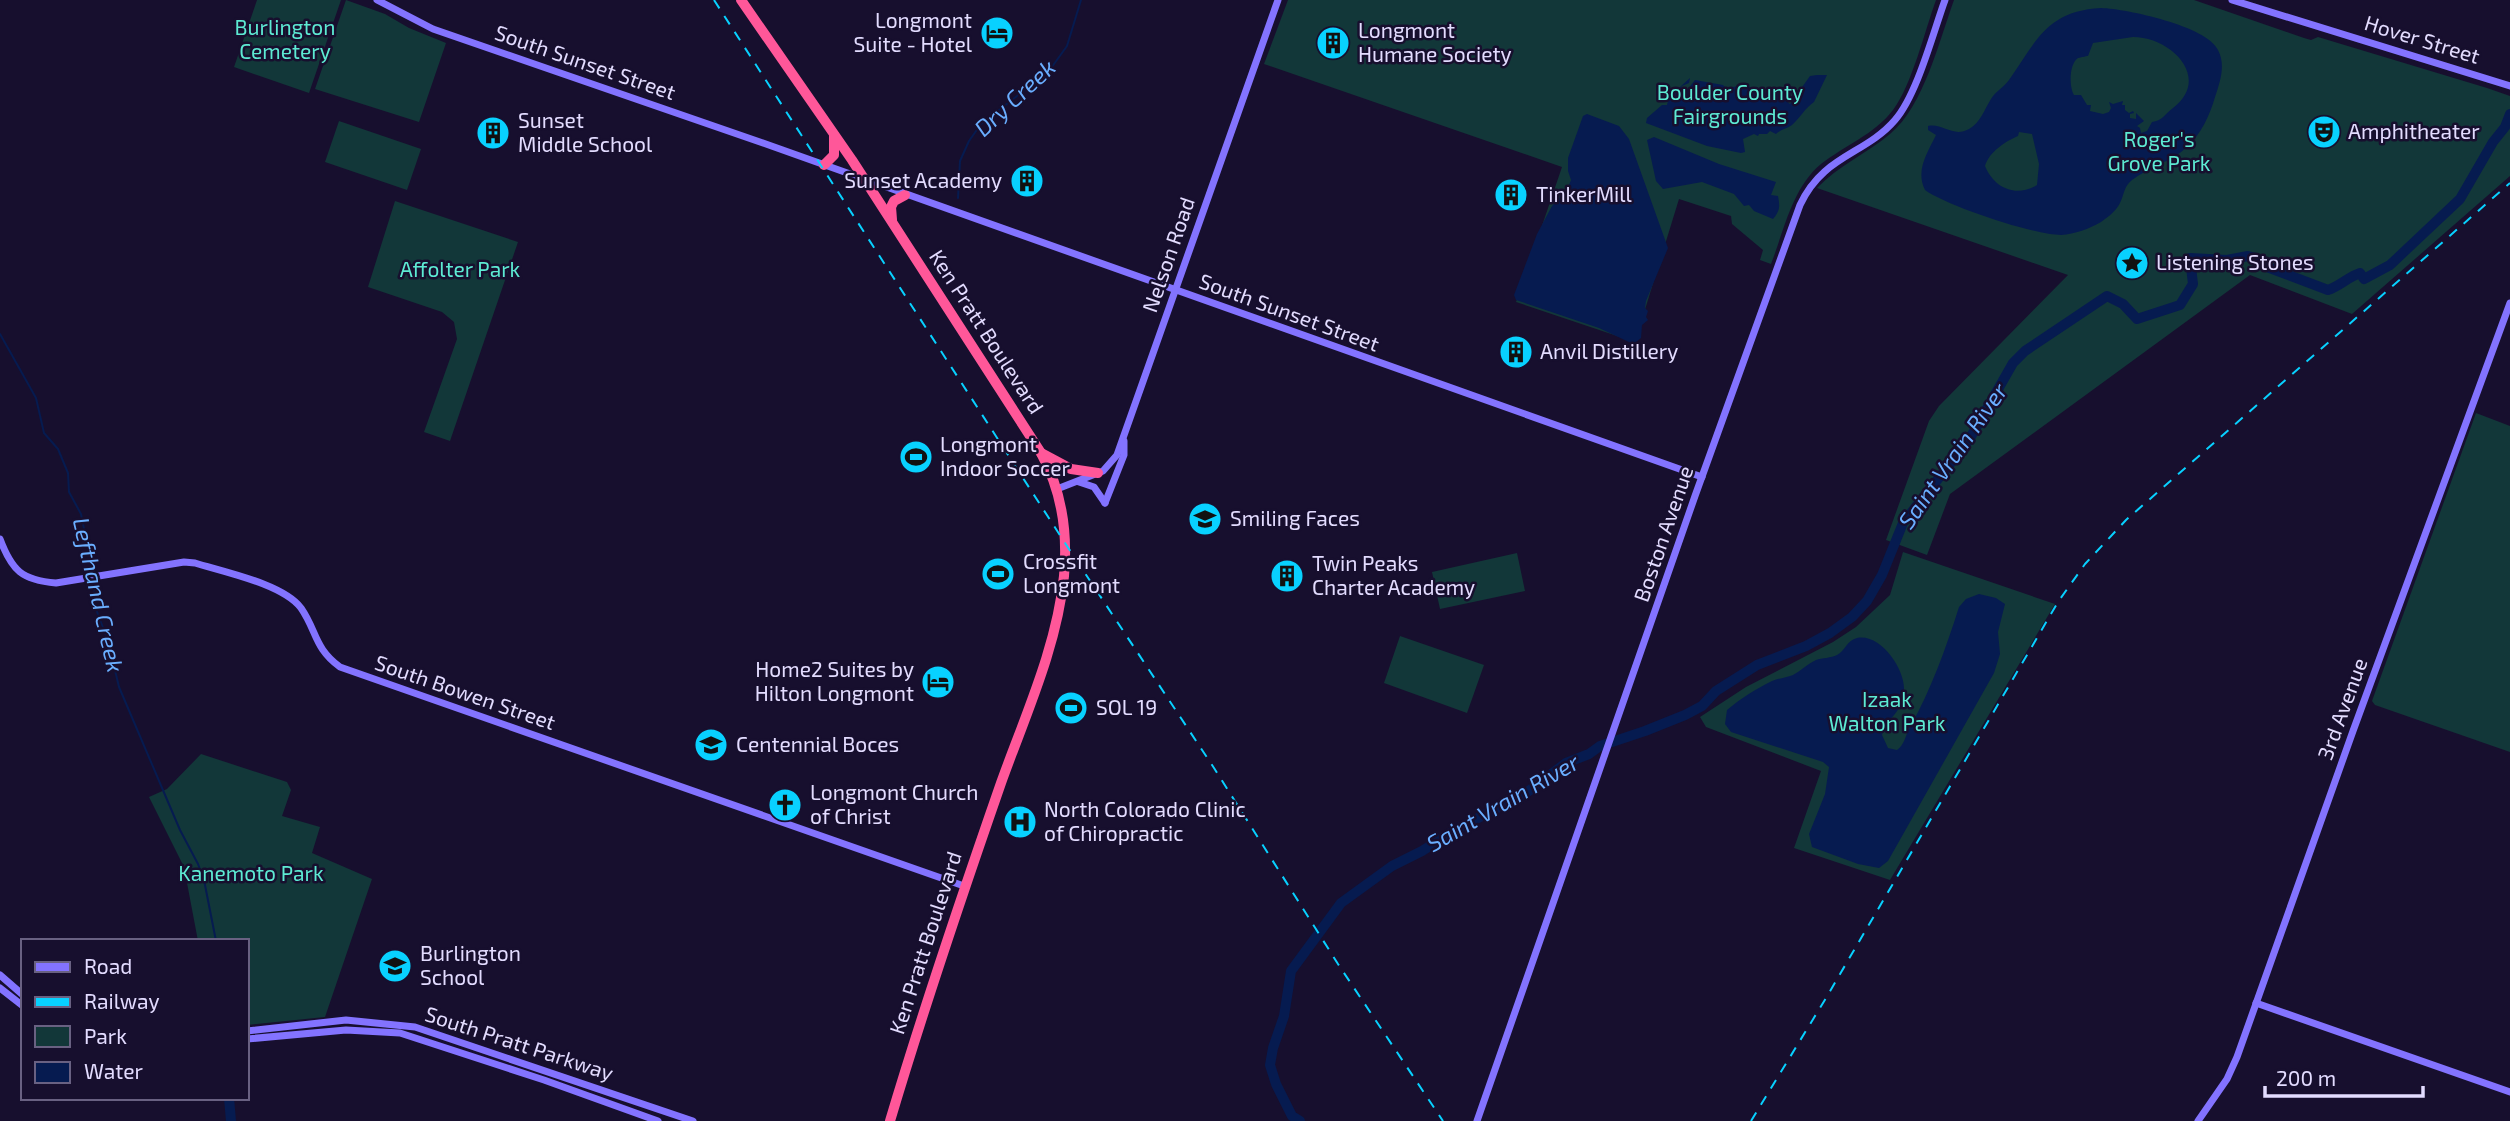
<svg xmlns="http://www.w3.org/2000/svg" width="2510" height="1121" font-family="'Exo 2',sans-serif">
  <rect width="100%" height="100%" fill="#170f2e"/>
  <g fill="#123739">
    <path d="M257 0H341L309 93 234 67Z"/>
    <path d="M346 0 385 14 409 28 446 43 419 122 315 89Z"/>
    <path d="M1288 0H1936C1925 30 1912 85 1893 110 1875 134 1844 146 1821 164 1792 188 1784 231 1771 264L1760 260 1763 250 1732 224 1731 216 1679 199 1635 342 1516 302 1562 167 1264 64Z"/>
    <path d="M1954 0H2194L2304 38 2311 40 2318 37 2487 88 2510 96V176L2352 314 2250 275 1950 494 1927 555 1886 540 1929 421 1939 406 2068 275 1817 188C1838 166 1866 154 1890 134 1924 106 1939 41 1954 0Z"/>
    <path d="M339 121 421 149 407 190 325 162Z"/>
    <path d="M395 201 518 242 450 441 424 432 457 339 454 322 442 312 368 287Z"/>
    <path d="M2476 413 2510 426V752L2375 705 2372 701Z"/>
    <path d="M1903 552 2055 604 1890 880 1794 848 1821 771 1706 727 1700 717 1746 687 1833 642 1856 627 1890 595Z"/>
    <path d="M1517 553 1525 591 1440 609 1432 572Z"/>
    <path d="M1400 636 1484 665 1467 713 1384 683Z"/>
    <path d="M201 754 287 782 291 790 282 816 320 827 312 853 372 879 325 1017 247 1025V941H198L184 867 149 797 167 789Z"/>
  </g>
  <g fill="#061b50" fill-rule="evenodd">
    <path d="M2101 8C2127 9 2207 26 2218 50 2226 65 2220 82 2215 97 2210 115 2201 134 2187 147 2171 162 2149 167 2132 180 2124 186 2124 195 2120 203 2116 211 2108 217 2101 222 2089 229 2075 234 2061 235 2034 235 1947 206 1925 190 1915 170 1928 152 1936 135L1928 130V126C1943 123 1953 138 1969 129 1981 122 1984 110 1991 99 1995 92 2004 87 2009 80 2037 40 2047 11 2101 8ZM2133 37C2171 37 2212 78 2173 108 2165 114 2162 121 2152 122L2147 131 2141 133 2140 128 2137 126 2144 121 2136 113V119L2130 118V114L2134 113 2133 111 2129 113 2125 110V105H2122L2123 101 2113 104 2109 102 2111 108 2109 112 2103 114 2090 111 2091 105H2087L2081 95H2074C2069 87 2069 64 2078 58 2079 58 2086 56 2088 56L2093 43ZM2019 132 2032 134 2039 164 2037 185C2016 198 1994 188 1985 166 1989 152 2006 141 2018 136Z"/>
    <path d="M1817 75H1827L1814 102C1805 108 1800 118 1792 125 1786 129 1781 129 1776 134L1770 131 1767 134H1759L1758 136 1754 134 1743 139 1745 152 1741 153 1707 146 1646 123 1647 118 1662 105H1667L1669 97 1690 78 1689 83 1682 86 1674 100 1683 95 1695 80 1723 85 1726 88 1746 85 1761 93 1779 94 1790 104 1810 76Z"/>
    <path d="M1587 114 1619 126 1629 139 1668 248 1646 301 1645 308 1648 311 1646 317 1648 320 1642 325 1641 338 1635 343H1631L1599 328 1516 300 1514 295 1537 234 1552 206 1567 190 1571 180 1568 171V158L1583 116Z"/>
    <path d="M1654 137 1719 164 1776 182 1771 195 1778 196C1780 207 1780 211 1773 219L1754 211 1749 205 1744 206 1734 194 1702 182 1663 189 1656 181 1647 140Z"/>
    <path d="M1979 594 1996 598 2005 604 1998 632 2000 654 1994 673 1888 861 1879 868 1858 864 1812 847 1809 834 1825 794 1829 767 1823 762 1731 732 1725 724 1727 710C1741 698 1756 689 1772 681 1779 678 1786 678 1793 675 1801 671 1807 664 1816 660 1822 658 1831 658 1837 655 1845 651 1847 640 1857 638 1880 633 1904 668 1904 688 1904 714 1886 717 1882 735L1888 748 1897 750C1905 744 1905 736 1910 727 1931 690 1946 648 1959 607L1966 599Z"/>
  </g>
  <g fill="none" stroke-linecap="round" stroke-linejoin="round">
    <g stroke="#061b50" stroke-width="2">
      <path d="M958 198 960 161 969 141 981 124 1049 71 1067 46 1081 0"/>
      <path d="M0 334 36 398 44 433 58 449 68 473 69 492 81 514 93 573"/>
      <path d="M93 579 96 609 108 641 119 687 180 830 198 864 204 880 216 941"/>
    </g>
    <g stroke="#061b50" stroke-width="10">
      <path d="M229 1098 231 1121"/>
      <path d="M1300 1121 1292 1116 1276 1084 1270 1065 1273 1048 1284 1016 1291 971 1341 903 1392 866 1422 851 1455 830 1526 793 1566 763 1589 754 1600 746 1645 731 1685 715 1702 706 1716 691 1757 665 1806 646 1830 633 1852 617 1867 601 1882 575 1903 523 1969 440 2013 363 2025 351 2107 296 2123 304 2137 319 2180 305 2193 284 2190 258 2227 260 2248 256 2256 258 2267 267 2328 290C2340 286 2348 277 2360 273L2364 279 2390 265 2460 199 2493 142 2505 127 2510 114"/>
    </g>
    <g stroke="#8373ff" stroke-width="7">
      <path d="M377 0 433 29 763 143 1702 477"/>
      <path d="M2232 0 2510 86"/>
      <path d="M1079 482 1094 487 1105 503"/>
      <path d="M1057 489 1103 471 1117 455 1278 0"/>
      <path d="M1105 503 1124 455V441"/>
      <path d="M0 539C12 571 22 580 56 583L184 562 195 563C224 572 283 584 301 608 317 631 314 648 340 667L964 886"/>
      <path d="M0 975 23 995"/>
      <path d="M0 988 23 1006"/>
      <path d="M2256 1003 2510 1092"/>
      <path d="M247 1031 346 1020 415 1027 693 1121"/>
      <path d="M247 1039 346 1030 400 1033 544 1080 658 1121"/>
      <path d="M1477 1121 1695 496 1800 205C1823 155 1865 155 1895 120 1917 95 1933 33 1945 0"/>
      <path d="M2198 1121 2227 1079 2237 1057 2353 731 2510 303"/>
    </g>
    <g stroke="#ff5799" stroke-width="10">
      <path d="M741 0 852 160 1041 453C1062 491 1068 532 1064 576 1057 647 1025 716 1001 783 962 895 924 1007 890 1121"/>
      <path d="M824 165 834 155V135"/>
      <path d="M892 220 891 207 894 201 905 195"/>
      <path d="M1041 453 1071 469 1098 473"/>
    </g>
    <g stroke="#08d1ff" stroke-width="2" stroke-dasharray="10 9" stroke-linecap="butt">
      <path d="M714 0 1065 543 1214 768 1338 964 1443 1121"/>
      <path d="M1751 1121 1826 998 2058 602 2085 564 2126 520 2510 183"/>
    </g>
  </g>
  <defs>
    <symbol id="hotel-disc" viewBox="-11 -11 22 22"><circle r="9.5" fill="#08d1ff" stroke="#170f2e"/><path d="M-6-4.5h1.5V1H6V5H4.5V3h-9V5H-6ZM-4 0a1.8 1.8 0 1 1 3.6 0ZM.5 0V-2.5h3Q6-2.5 6 0Z" fill="#111"/></symbol>
    <symbol id="building-disc" viewBox="-11 -11 22 22"><circle r="9.5" fill="#08d1ff" stroke="#170f2e"/><path d="M-4-6H4V6H1V3H-1V6H-4ZM-2.5-4.3h1.7v1.8h-1.7ZM.8-4.3h1.7v1.8H.8ZM-2.5-1h1.7V.8h-1.7ZM.8-1h1.7V.8H.8Z" fill="#111"/></symbol>
    <symbol id="theatre-disc" viewBox="-11 -11 22 22"><circle r="9.5" fill="#08d1ff" stroke="#170f2e"/><path d="M-5-5.5Q0-4 5-5.5V0Q5 5 0 6Q-5 5-5 0ZM-3.3-2.5H-1v1.5H-3.3ZM1-2.5H3.3v1.5H1ZM-2.8 1Q0 5.5 2.8 1Z" fill="#111"/></symbol>
    <symbol id="sight-disc" viewBox="-11 -11 22 22"><circle r="9.5" fill="#08d1ff" stroke="#170f2e"/><path d="M0-6L1.8-2.2L6-1.7L2.9 1.2L3.7 5.4L0 3.3L-3.7 5.4L-2.9 1.2L-6-1.7L-1.8-2.2Z" fill="#111"/></symbol>
    <symbol id="stadium-disc" viewBox="-11 -11 22 22"><circle r="9.5" fill="#08d1ff" stroke="#170f2e"/><path d="M0-5a6.5 5 0 1 0 0 10a6.5 5 0 1 0 0-10ZM-3.5-1.8h7v3.6h-7Z" fill="#111"/></symbol>
    <symbol id="school-disc" viewBox="-11 -11 22 22"><circle r="9.5" fill="#08d1ff" stroke="#170f2e"/><path d="M0-5L7-2L0 1L-7-2ZM-4 1L0 2.5L4 1V4Q0 6-4 4Z" fill="#111"/></symbol>
    <symbol id="church-disc" viewBox="-11 -11 22 22"><circle r="9.5" fill="#08d1ff" stroke="#170f2e"/><path d="M-1.2-6h2.4v3.5h3.3v2.4h-3.3V6h-2.4V-.1h-3.3v-2.4h3.3Z" fill="#111"/></symbol>
    <symbol id="hospital-disc" viewBox="-11 -11 22 22"><circle r="9.5" fill="#08d1ff" stroke="#170f2e"/><path d="M-5-5h3v3.5h4V-5h3V5h-3V1.5h-4V5h-3Z" fill="#111"/></symbol>
  </defs>
  <g fill-rule="evenodd">
    <use href="#hotel-disc" x="978" y="14" width="38" height="38"/>
    <use href="#building-disc" x="1314" y="24" width="38" height="38"/>
    <use href="#theatre-disc" x="2305" y="113" width="38" height="38"/>
    <use href="#building-disc" x="474" y="114" width="38" height="38"/>
    <use href="#building-disc" x="1008" y="162" width="38" height="38"/>
    <use href="#building-disc" x="1492" y="176" width="38" height="38"/>
    <use href="#sight-disc" x="2113" y="244" width="38" height="38"/>
    <use href="#building-disc" x="1497" y="333" width="38" height="38"/>
    <use href="#stadium-disc" x="897" y="438" width="38" height="38"/>
    <use href="#school-disc" x="1186" y="500" width="38" height="38"/>
    <use href="#stadium-disc" x="979" y="555" width="38" height="38"/>
    <use href="#building-disc" x="1268" y="557" width="38" height="38"/>
    <use href="#hotel-disc" x="919" y="663" width="38" height="38"/>
    <use href="#stadium-disc" x="1052" y="689" width="38" height="38"/>
    <use href="#school-disc" x="692" y="726" width="38" height="38"/>
    <use href="#church-disc" x="766" y="786" width="38" height="38"/>
    <use href="#hospital-disc" x="1001" y="803" width="38" height="38"/>
    <use href="#school-disc" x="376" y="947" width="38" height="38"/>
  </g>
  <g text-anchor="middle" stroke-width="5" stroke-linejoin="round" paint-order="stroke">
    <g font-size="21" fill="#e3dcff" stroke="#170f2e" text-anchor="start">
      <text x="972" y="28" text-anchor="end">Longmont<tspan x="972" dy="24">Suite - Hotel</tspan></text>
      <text x="1358" y="38">Longmont<tspan x="1358" dy="24">Humane Society</tspan></text>
      <text x="518" y="128">Sunset<tspan x="518" dy="24">Middle School</tspan></text>
      <text x="2348" y="139">Amphitheater</text>
      <text x="1002" y="188" text-anchor="end">Sunset Academy</text>
      <text x="1536" y="202">TinkerMill</text>
      <text x="2156" y="270">Listening Stones</text>
      <text x="1540" y="359">Anvil Distillery</text>
      <text x="940" y="452">Longmont<tspan x="940" dy="24">Indoor Soccer</tspan></text>
      <text x="1230" y="526">Smiling Faces</text>
      <text x="1023" y="569">Crossfit<tspan x="1023" dy="24">Longmont</tspan></text>
      <text x="1312" y="571">Twin Peaks<tspan x="1312" dy="24">Charter Academy</tspan></text>
      <text x="914" y="677" text-anchor="end">Home2 Suites by<tspan x="914" dy="24">Hilton Longmont</tspan></text>
      <text x="1096" y="715">SOL 19</text>
      <text x="736" y="752">Centennial Boces</text>
      <text x="810" y="800">Longmont Church<tspan x="810" dy="24">of Christ</tspan></text>
      <text x="1044" y="817">North Colorado Clinic<tspan x="1044" dy="24">of Chiropractic</tspan></text>
      <text x="420" y="961">Burlington<tspan x="420" dy="24">School</tspan></text>
    </g>
    <g font-size="21" fill="#5dead3" stroke="#170f2e">
      <text x="285" y="35">Burlington<tspan x="285" dy="24">Cemetery</tspan></text>
      <text x="1730" y="100">Boulder County<tspan x="1730" dy="24">Fairgrounds</tspan></text>
      <text x="2159" y="147">Roger's<tspan x="2159" dy="24">Grove Park</tspan></text>
      <text x="460" y="277">Affolter Park</text>
      <text x="1887" y="707">Izaak<tspan x="1887" dy="24">Walton Park</tspan></text>
      <text x="251" y="881">Kanemoto Park</text>
    </g>
    <g font-size="21" fill="#e3dcff" stroke="#170f2e">
      <text transform="translate(2422 40) rotate(17)" y="7">Hover Street</text>
      <text transform="translate(585 63) rotate(19)" y="7">South Sunset Street</text>
      <text transform="translate(1169 255) rotate(-71)" y="7">Nelson Road</text>
      <text transform="translate(1289 313) rotate(20)" y="7">South Sunset Street</text>
      <text transform="translate(986 332) rotate(57)" y="7">Ken Pratt Boulevard</text>
      <text transform="translate(1664 534) rotate(-71)" y="7">Boston Avenue</text>
      <text transform="translate(465 693) rotate(19)" y="7">South Bowen Street</text>
      <text transform="translate(2343 709) rotate(-70)" y="7">3rd Avenue</text>
      <text transform="translate(926 943) rotate(-72)" y="7">Ken Pratt Boulevard</text>
      <text transform="translate(519 1044) rotate(18)" y="7">South Pratt Parkway</text>
    </g>
    <g font-size="23" font-style="italic" fill="#6aaeff" stroke="#170f2e">
      <text transform="translate(1015 98) rotate(-43)" y="8">Dry Creek</text>
      <text transform="translate(1953 456) rotate(-55)" y="8">Saint Vrain River</text>
      <text transform="translate(98 595) rotate(77)" y="8">Lefthand Creek</text>
      <text transform="translate(1503 803) rotate(-30)" y="8">Saint Vrain River</text>
    </g>
  </g>
  <rect x="21" y="939" width="228" height="161" fill="#170f2e" stroke="#696182" stroke-width="2"/>
  <rect x="35" y="962" width="35" height="10" fill="#8373ff" stroke="#696182" stroke-width="2"/>
  <text x="84" y="974" font-size="21" fill="#e3dcff">Road</text>
  <rect x="35" y="997" width="35" height="10" fill="#08d1ff" stroke="#696182" stroke-width="2"/>
  <text x="84" y="1009" font-size="21" fill="#e3dcff">Railway</text>
  <rect x="35" y="1026" width="35" height="21" fill="#123739" stroke="#696182" stroke-width="2"/>
  <text x="84" y="1044" font-size="21" fill="#e3dcff">Park</text>
  <rect x="35" y="1062" width="35" height="21" fill="#061b50" stroke="#696182" stroke-width="2"/>
  <text x="84" y="1079" font-size="21" fill="#e3dcff">Water</text>
  <path d="M2265 1086v10h158v-10" fill="none" stroke="#e3dcff" stroke-width="3.5"/>
  <text x="2276" y="1086" font-size="21" fill="#e3dcff" stroke="#170f2e" stroke-width="5" paint-order="stroke">200 m</text>
</svg>
